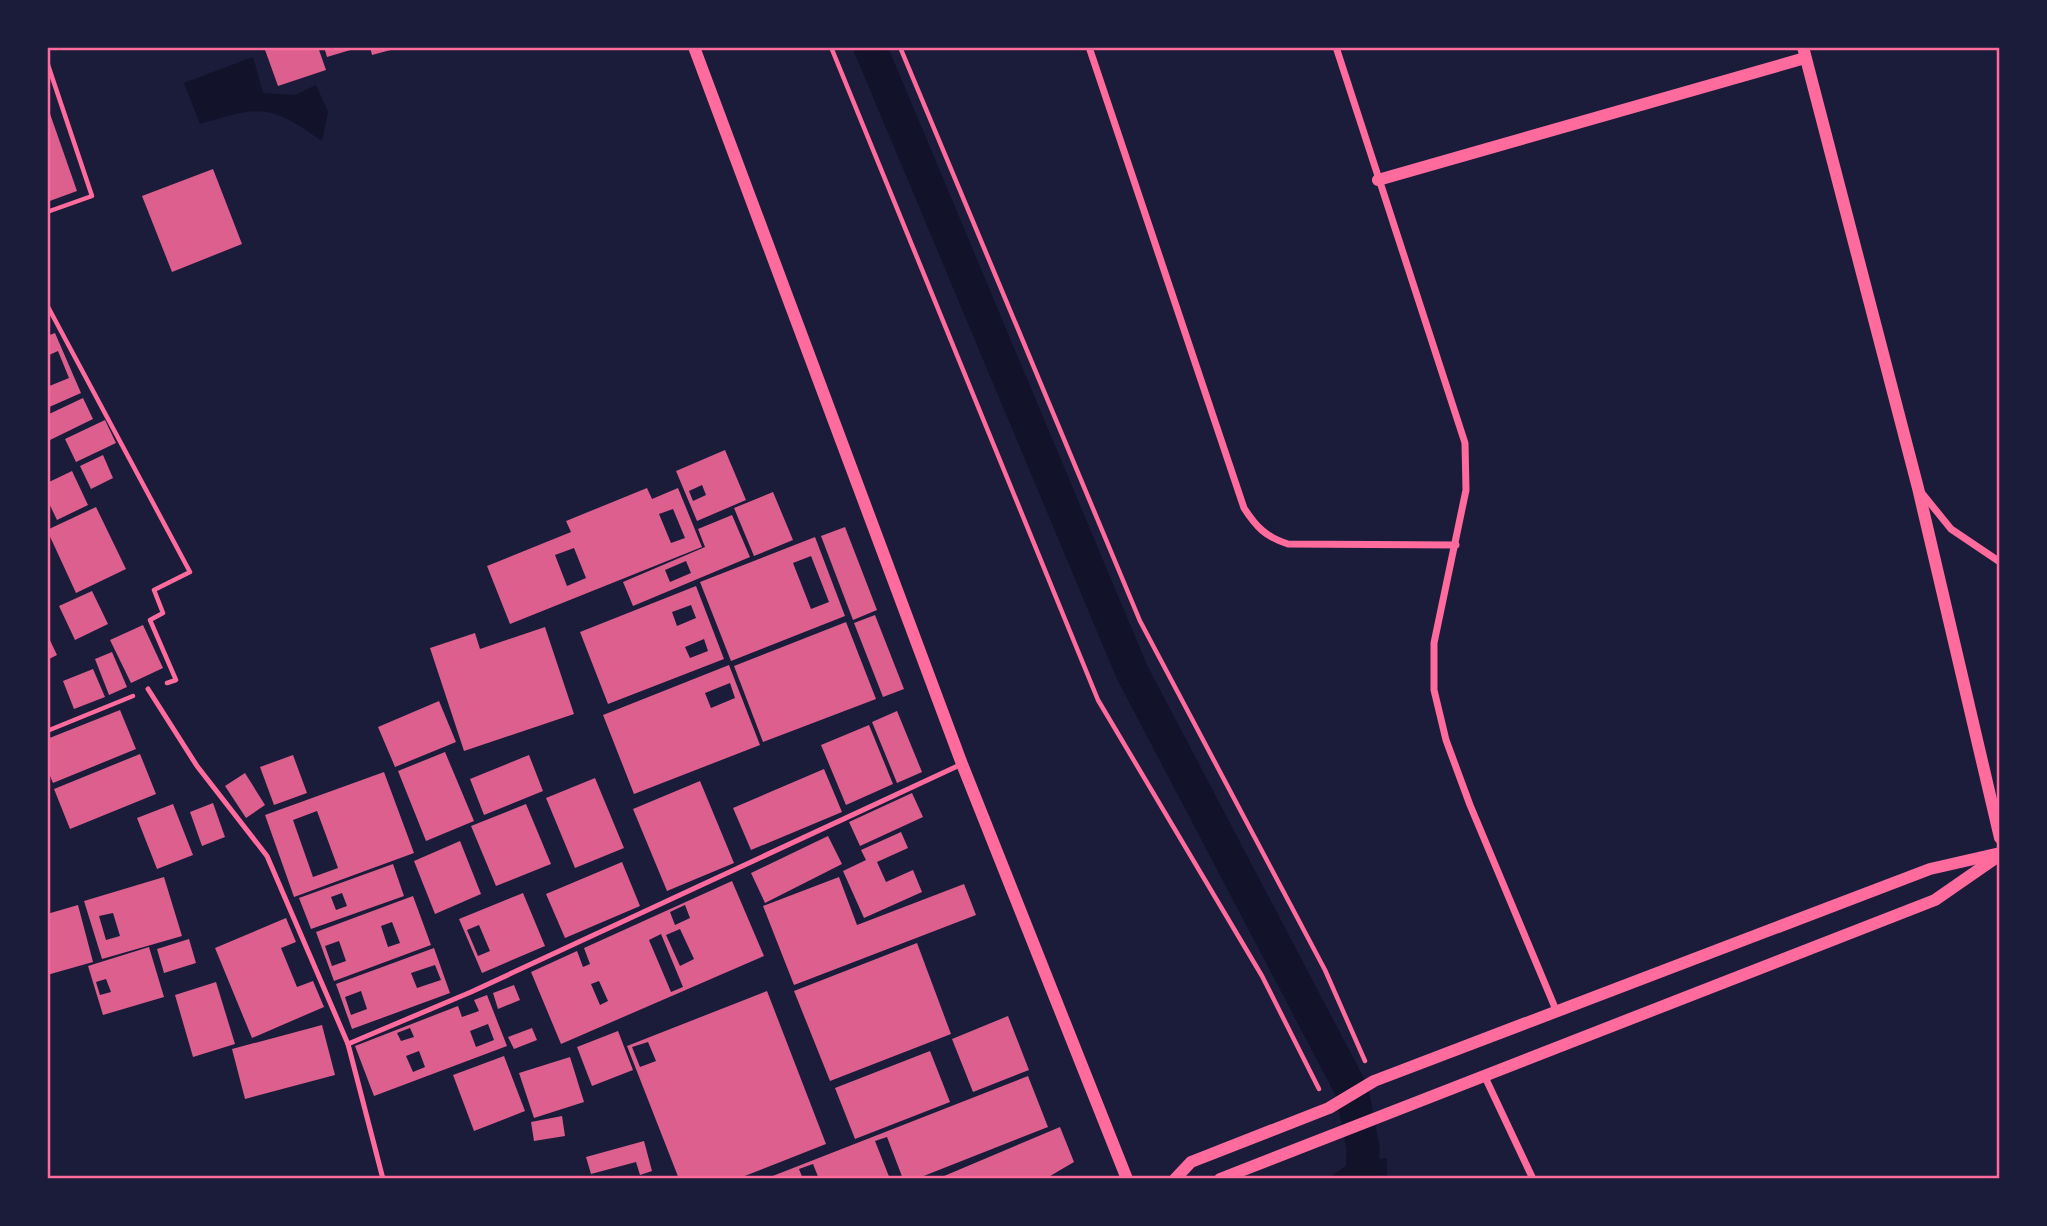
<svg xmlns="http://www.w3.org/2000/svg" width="2047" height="1226" font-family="Cabin,sans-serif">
  <rect width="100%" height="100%" fill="#1b1b3a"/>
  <g fill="#12122b">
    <path d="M253 57 263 93 295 95 316 85 328 112 322 141C269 103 260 106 200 124L184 83Z"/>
    <path d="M1387 1158V1179H1327L1352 1162Z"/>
  </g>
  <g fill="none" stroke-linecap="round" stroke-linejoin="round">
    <path stroke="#12122b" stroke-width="33" d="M870 47 1132 672 1352 1091 1363 1148 1362 1179"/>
  </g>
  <g fill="#dd5f8e" fill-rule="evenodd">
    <path d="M264 47H318L326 70 278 86Z"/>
    <path d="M324 47H357V48L327 57Z"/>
    <path d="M370 47H398V48L372 55Z"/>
    <path d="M48 108 77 191 47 202V109Z"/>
    <path d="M213 169 242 244 172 272 142 196Z"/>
    <path d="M55 333 81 393 47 408V387L69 378 58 351 47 356V336Z"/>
    <path d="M83 398 93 419 50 440 47 415Z"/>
    <path d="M105 420 116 443 76 462 65 439Z"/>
    <path d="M725 450 746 500 697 521 676 471ZM702 485 706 495 693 501 689 491Z"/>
    <path d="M103 455 113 478 91 489 80 466Z"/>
    <path d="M72 471 88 505 57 520 47 499V483Z"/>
    <path d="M647 488 652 499 678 488 702 547 510 624 487 566 571 532 566 521ZM673 509 685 538 671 543 659 514ZM574 548 586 578 567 586 555 555Z"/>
    <path d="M773 492 793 540 754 556 734 508Z"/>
    <path d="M96 507 126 569 76 593 47 530Z"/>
    <path d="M732 515 750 557 633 606 623 582 705 547 698 529ZM686 561 691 573 670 582 665 570Z"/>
    <path d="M845 527 877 610 853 620 821 536Z"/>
    <path d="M815 537 845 616 731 661 700 582ZM811 556 829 602 811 609 793 563Z"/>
    <path d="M696 586 724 659 608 704 580 632ZM691 605 696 618 677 626 672 612ZM704 639 708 651 690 658 685 647Z"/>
    <path d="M92 591 108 624 75 640 59 606Z"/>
    <path d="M875 615 904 689 883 697 854 623Z"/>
    <path d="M846 622 876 699 763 742 734 666Z"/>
    <path d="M143 625 163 668 131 683 110 640Z"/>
    <path d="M545 627 574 714 464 751 430 648 475 633 480 649Z"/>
    <path d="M47 634 57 655 47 660Z"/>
    <path d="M112 652 127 687 109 695 95 659Z"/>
    <path d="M729 665 760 745 634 794 603 715ZM730 683 735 698 711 708 705 693Z"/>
    <path d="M93 669 105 697 74 709 63 681Z"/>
    <path d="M439 701 456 742 395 767 378 727Z"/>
    <path d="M120 710 136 749 53 783 47 769V739Z"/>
    <path d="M897 711 922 772 897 783 872 722Z"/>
    <path d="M869 725 893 784 846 805 821 745Z"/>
    <path d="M445 752 474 821 426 841 398 771Z"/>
    <path d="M140 754 156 794 70 829 54 789Z"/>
    <path d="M293 755 307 793 274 805 260 767Z"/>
    <path d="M529 755 543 791 484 815 470 779Z"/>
    <path d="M824 769 842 812 751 850 733 808Z"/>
    <path d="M384 772 414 853 294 897 265 815ZM317 811 338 868 313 877 293 820Z"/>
    <path d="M245 773 265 805 246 818 225 786Z"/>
    <path d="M595 778 624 848 575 868 546 798Z"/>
    <path d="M700 781 734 863 667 891 633 809Z"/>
    <path d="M912 793 923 817 860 846 849 822Z"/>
    <path d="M213 803 225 837 202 846 190 812Z"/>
    <path d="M173 804 193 855 157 869 137 818Z"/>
    <path d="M526 804 551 864 496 886 471 826Z"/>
    <path d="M901 832 908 848 877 862 886 882 913 870 922 892 864 918 843 871 866 860 861 850Z"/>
    <path d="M828 836 842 864 765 903 751 873Z"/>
    <path d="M460 841 481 894 435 914 414 861Z"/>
    <path d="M622 862 640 906 565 938 546 894Z"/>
    <path d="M393 864 404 896 311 929 299 898ZM342 893 347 906 336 910 331 897Z"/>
    <path d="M164 877 182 936 102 959 84 901ZM113 913 120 936 106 940 99 916Z"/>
    <path d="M839 877 857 925 964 884 976 915 794 985 763 906Z"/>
    <path d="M732 881 764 956 561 1044 531 972 577 951 583 967 590 964 584 948ZM685 905 690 918 675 925 670 912ZM680 929 694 959 680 966 666 935ZM661 934 683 987 671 992 649 940ZM599 981 608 1001 600 1005 591 984Z"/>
    <path d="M523 893 545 946 482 973 459 919ZM479 925 490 951 478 956 467 930Z"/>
    <path d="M413 896 431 945 334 981 316 932ZM392 922 400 943 388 947 381 926ZM339 941 346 961 332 966 325 946Z"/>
    <path d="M78 905 93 962 47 975V914Z"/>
    <path d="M286 918 296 942 281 948 297 987 313 981 324 1007 252 1038 215 948Z"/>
    <path d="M189 939 196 963 164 973 157 949Z"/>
    <path d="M917 943 951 1034 830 1081 794 991Z"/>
    <path d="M149 947 164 997 103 1015 88 966ZM106 979 111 992 100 995 96 982Z"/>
    <path d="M434 948 450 993 352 1029 336 984ZM435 965 441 980 417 988 411 973ZM361 991 367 1009 351 1015 345 997Z"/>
    <path d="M216 982 235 1044 193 1057 175 995Z"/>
    <path d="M514 985 520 1000 498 1009 493 993Z"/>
    <path d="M767 991 826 1144 737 1179H679L627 1046ZM648 1042 656 1061 640 1067 632 1047Z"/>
    <path d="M487 995 507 1046 374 1096 355 1046 458 1006 462 1017 479 1011 474 1000ZM488 1024 494 1040 476 1047 470 1031ZM410 1028 414 1037 401 1041 397 1033ZM419 1051 425 1067 413 1072 406 1056Z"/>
    <path d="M1008 1016 1029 1070 973 1092 952 1039Z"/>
    <path d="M322 1025 335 1075 245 1099 232 1049Z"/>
    <path d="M532 1028 537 1040 514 1049 508 1037Z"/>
    <path d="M618 1031 633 1070 592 1086 577 1047Z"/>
    <path d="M930 1051 950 1102 855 1139 835 1088Z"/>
    <path d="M504 1056 525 1111 474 1131 453 1075Z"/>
    <path d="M570 1057 584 1102 534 1118 519 1073Z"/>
    <path d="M1028 1076 1048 1127 916 1179H903L887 1137 875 1141 890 1179H819L813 1164 799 1169 803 1179H765Z"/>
    <path d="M562 1116 565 1136 534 1141 531 1122Z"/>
    <path d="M1060 1127 1074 1162 1045 1179H937Z"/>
    <path d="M644 1141 652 1171 640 1175 636 1162 591 1174 586 1157Z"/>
  </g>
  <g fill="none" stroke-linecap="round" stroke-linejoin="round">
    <g stroke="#ff6b9d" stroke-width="4.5">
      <path d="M831 47 1098 700 1262 976 1319 1089"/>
      <path d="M900 47 1140 621 1325 970 1365 1061"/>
      <path d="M47 62 92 196 47 212"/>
      <path d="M47 305 190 572 154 590 163 613 150 620 176 680 167 683"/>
      <path d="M47 731 133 696"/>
    </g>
    <g stroke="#ff6b9d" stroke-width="5">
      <path d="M148 689 197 766 267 856 348 1044 383 1179"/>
      <path d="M348 1044 471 992 962 764"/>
    </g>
    <g stroke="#ff6b9d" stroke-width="7">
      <path d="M1089 47 1244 508C1256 527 1266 537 1288 544L1456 545"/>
      <path d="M1336 47 1465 443 1466 490 1434 643V690L1446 740 1470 805 1556 1010"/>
      <path d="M1921 492 1951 529 2000 562"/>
      <path d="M1484 1075 1533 1179"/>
    </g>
    <g stroke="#ff6b9d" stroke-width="12">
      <path d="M694 47 962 764 1127 1179"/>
      <path d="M1803 47 1918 488 2000 838"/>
      <path d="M1378 180 1805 58"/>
      <path d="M1175 1179 1191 1162 1329 1108 1374 1081 1930 869 2000 853"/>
      <path d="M1220 1179 1935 900 1997 857"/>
    </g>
  </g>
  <rect width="2047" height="1226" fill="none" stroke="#1b1b3a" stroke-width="98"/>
  <rect x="49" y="49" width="1949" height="1128" fill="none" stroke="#ff6b9d" stroke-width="2.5"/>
</svg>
